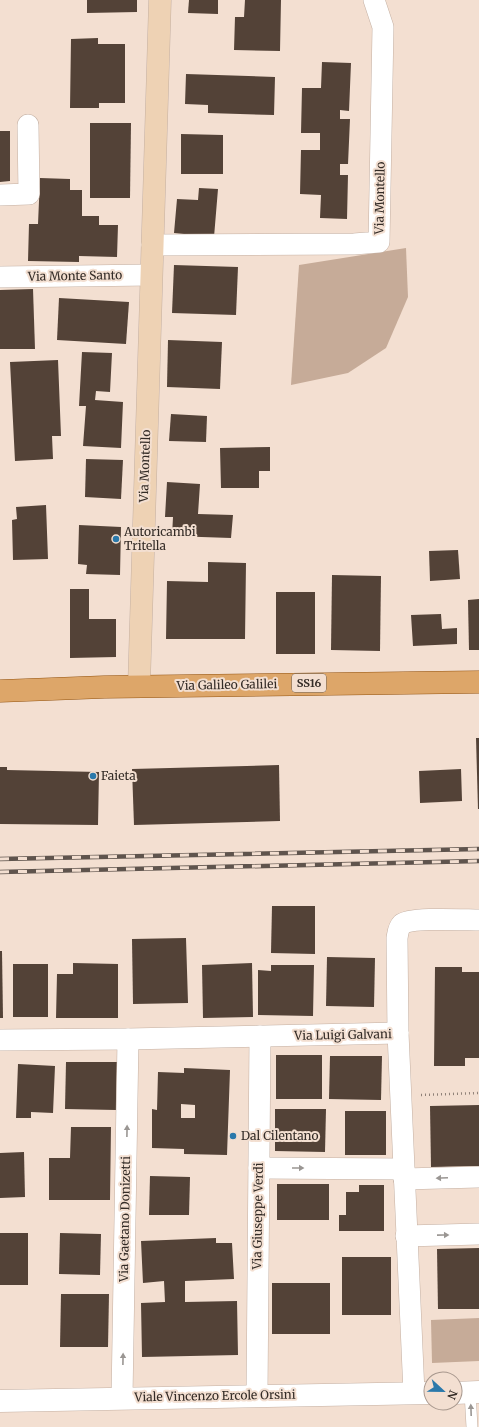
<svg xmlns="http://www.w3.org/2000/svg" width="479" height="1427" font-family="Merriweather,serif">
  <rect width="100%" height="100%" fill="#f3dfd1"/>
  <g fill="#c6ab98">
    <path d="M406 248 408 297 386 348 348 373 291 385 299 265Z"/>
    <path d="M479 1318V1361L432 1363 431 1320Z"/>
  </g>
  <g fill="#534237" fill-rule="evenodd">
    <path d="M87 0H137V12L87 13Z"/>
    <path d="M189 0H218V14L188 13Z"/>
    <path d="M245 0H281L280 51 234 50 235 17H244Z"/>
    <path d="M98 38V44H125V103H99V108H70L71 39Z"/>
    <path d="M322 62 351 63 349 111 340 110V119H350L348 164H340V175H348L347 219 320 218 321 195 300 194 301 150H320V133H301L302 88H321Z"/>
    <path d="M186 74 275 77 274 115 208 113V105L185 104Z"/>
    <path d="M90 123H131L130 198H90Z"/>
    <path d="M0 131H10V181L0 182Z"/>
    <path d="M181 134 223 135V174H181Z"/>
    <path d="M40 178 70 179V190H82V216H99V225H118L117 257 79 256V262L28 261 29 224H38Z"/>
    <path d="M199 188 218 189 214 237 174 233 177 199 198 200Z"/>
    <path d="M174 265 238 267 236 315 172 313Z"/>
    <path d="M33 289 35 349H0V290Z"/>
    <path d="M59 298 129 302 126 344 57 340Z"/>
    <path d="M168 340 222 342 220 389 167 387Z"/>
    <path d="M82 352 112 353 110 392 96 391 95 400 123 402 121 448 83 446 86 406H79Z"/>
    <path d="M58 360 61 436H52L53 459 15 461 10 362Z"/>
    <path d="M171 414 207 416 206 442 169 441Z"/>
    <path d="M270 447V471H259V488H221L220 448Z"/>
    <path d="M86 459 123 460 121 499 85 497Z"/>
    <path d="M167 482 200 484 198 514 233 515 231 538 172 536 173 517H165Z"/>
    <path d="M46 505 48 559 13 560 12 520 17 519 16 507Z"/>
    <path d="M79 525 121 527 120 575 86 574 87 565 78 564Z"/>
    <path d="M458 550 460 579 430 581 429 551Z"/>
    <path d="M208 562 246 563 245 639H166L167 581 208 582Z"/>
    <path d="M332 575 381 576 380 651 331 650Z"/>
    <path d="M70 589H89V619H116V657L70 658Z"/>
    <rect x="276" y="592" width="39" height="62"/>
    <path d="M479 599V650H469L468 600Z"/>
    <path d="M441 614 442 629 457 628V644L413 646 411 615Z"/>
    <path d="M476 738H479V809H478Z"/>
    <path d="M279 765 280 821 134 825 132 769Z"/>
    <path d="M0 767H7V770L99 772 98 825 0 824Z"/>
    <path d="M461 769 462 801 420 803 419 771Z"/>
    <path d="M272 906H315V954L271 953Z"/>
    <path d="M186 938 188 1003 133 1004 132 939Z"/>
    <path d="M0 951H2L3 1018H0Z"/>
    <path d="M327 957 375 958 374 1007 326 1006Z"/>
    <path d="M73 963 118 964V1018H56L57 974H73Z"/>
    <path d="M252 963 253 1017 203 1018 202 965Z"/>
    <rect x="13" y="964" width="35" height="53"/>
    <path d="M271 965H314L313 1016 258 1015V970L271 971Z"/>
    <path d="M435 967H462V972H479V1058H465V1066H434Z"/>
    <rect x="276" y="1055" width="46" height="44"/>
    <path d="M330 1056H382L381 1100 329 1099Z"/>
    <path d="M66 1062H117L116 1110 65 1109Z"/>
    <path d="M18 1064 55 1066 53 1113 31 1112V1118H16Z"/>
    <path d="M184 1068 230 1070 227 1155 184 1154V1149L152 1148V1109L157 1110 158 1072 184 1073ZM181 1104 195 1105V1118H181Z"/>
    <path d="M479 1105V1166L431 1167 430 1106Z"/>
    <path d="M275 1109H326L325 1152 275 1151Z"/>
    <rect x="345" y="1111" width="41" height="44"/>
    <path d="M71 1127H111L110 1200H49V1158H70Z"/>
    <path d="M24 1152 25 1197 0 1198V1153Z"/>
    <path d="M150 1176 190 1177 189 1215H149Z"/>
    <rect x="277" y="1184" width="52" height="36"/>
    <path d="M359 1185H384V1231H339V1215H346V1192H359Z"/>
    <rect x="0" y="1233" width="28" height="52"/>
    <path d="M60 1233 101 1234 100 1275 59 1274Z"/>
    <path d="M216 1238V1243H232L234 1279 185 1281V1302L237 1301 238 1355 142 1357 141 1303 165 1302 164 1281 143 1283 141 1241Z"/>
    <path d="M479 1248V1309H438L437 1249Z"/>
    <rect x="342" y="1257" width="49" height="58"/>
    <rect x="272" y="1283" width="58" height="51"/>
    <path d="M61 1294H109L108 1347H60Z"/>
  </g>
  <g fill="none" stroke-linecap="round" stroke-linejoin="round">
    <defs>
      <path id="service" d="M470 1392 472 1427"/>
      <g id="minor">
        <path d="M0 195 29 194 28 125"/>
        <path d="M152 245 354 244 379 242 383 27 374 0"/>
        <path d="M0 277 151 275"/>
        <path d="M0 1040 128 1039 398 1033"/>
        <path d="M259 1168 404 1169"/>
        <path d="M404 1179 479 1177"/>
        <path d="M406 1236 479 1234"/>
        <path d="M414 1393 398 1033 397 938C398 933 398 928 402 924 409 917 466 920 479 920"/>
        <path d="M257 1395 260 1036"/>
        <path d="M122 1398 128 1039"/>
      </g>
      <g id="tertiary">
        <path d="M455 1393 479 1392"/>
        <path d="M0 1401 431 1393"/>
      </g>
      <path id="secondary" d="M139 686 160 0"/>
      <path id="primary" d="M0 691 104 687 479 682"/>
    </defs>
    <use href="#service" stroke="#c4b0a3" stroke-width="12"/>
    <use href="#minor" stroke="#c4b0a3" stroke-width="22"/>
    <use href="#tertiary" stroke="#c4b0a3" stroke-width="23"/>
    <use href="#secondary" stroke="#c4b0a3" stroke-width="23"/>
    <use href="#primary" stroke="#945411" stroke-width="23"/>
    <path stroke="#8e8077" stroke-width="2.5" stroke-dasharray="1 3" stroke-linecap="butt" d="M421 1095 479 1093"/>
    <use href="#service" stroke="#fff" stroke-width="11"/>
    <use href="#minor" stroke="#fff" stroke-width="21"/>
    <use href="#tertiary" stroke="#fff" stroke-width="22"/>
    <use href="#secondary" stroke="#eed2b4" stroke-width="22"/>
    <use href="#primary" stroke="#dda669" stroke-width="22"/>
    <defs>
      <g id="rail">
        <path d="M0 859 479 849"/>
        <path d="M0 872 479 861"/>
      </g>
    </defs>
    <use href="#rail" stroke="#5f544d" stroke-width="4.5"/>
    <use href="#rail" stroke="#f3dfd1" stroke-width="3" stroke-dasharray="9" stroke-linecap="butt"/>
  </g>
  <defs><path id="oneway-solid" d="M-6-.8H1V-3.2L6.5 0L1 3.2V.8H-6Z"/></defs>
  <g fill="#9a9693">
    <use href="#oneway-solid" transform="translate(127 1131) rotate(-89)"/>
    <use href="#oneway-solid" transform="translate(298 1168)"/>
    <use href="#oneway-solid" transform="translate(442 1178) rotate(178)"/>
    <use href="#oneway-solid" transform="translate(443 1235) rotate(-1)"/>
    <use href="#oneway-solid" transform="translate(123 1359) rotate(-89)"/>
    <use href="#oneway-solid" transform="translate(471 1410) rotate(-92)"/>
  </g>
  <g fill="#2b79ab" stroke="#f3dfd1" stroke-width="1.5">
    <circle cx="116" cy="539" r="4"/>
    <circle cx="93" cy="776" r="4"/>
    <circle cx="233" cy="1136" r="4"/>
  </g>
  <g text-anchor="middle" stroke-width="4" stroke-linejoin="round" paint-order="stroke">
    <rect fill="#f3dfd1" stroke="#6d625a" stroke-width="1" x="292" y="674" width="34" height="18" rx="3"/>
    <g font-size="11" font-weight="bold" fill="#342c27">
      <text x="309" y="687">SS16</text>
    </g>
    <g font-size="12" fill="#342c27" stroke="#f3dfd1">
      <text transform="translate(380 198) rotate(-89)" y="4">Via Montello</text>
      <text transform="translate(75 276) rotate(-1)" y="4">Via Monte Santo</text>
      <text transform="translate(145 466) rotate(-88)" y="4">Via Montello</text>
      <text transform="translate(227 685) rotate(-1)" y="4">Via Galileo Galilei</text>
      <text transform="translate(343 1035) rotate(-1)" y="4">Via Luigi Galvani</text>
      <text transform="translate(258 1216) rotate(-89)" y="4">Via Giuseppe Verdi</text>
      <text transform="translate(125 1219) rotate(-89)" y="4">Via Gaetano Donizetti</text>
      <text transform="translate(215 1396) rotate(-1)" y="4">Viale Vincenzo Ercole Orsini</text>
    </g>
    <g font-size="12" fill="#342c27" stroke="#f3dfd1" text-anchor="start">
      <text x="124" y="536">Autoricambi<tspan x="124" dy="14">Tritella</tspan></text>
      <text x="101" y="780">Faieta</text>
      <text x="241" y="1140">Dal Cilentano</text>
    </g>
  </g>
  <g transform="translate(443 1391) rotate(112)"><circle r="19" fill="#f3dfd1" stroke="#a7978d"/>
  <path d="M0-3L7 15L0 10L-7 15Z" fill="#2b79ab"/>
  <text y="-6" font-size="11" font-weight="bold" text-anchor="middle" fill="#342c27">N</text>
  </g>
</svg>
